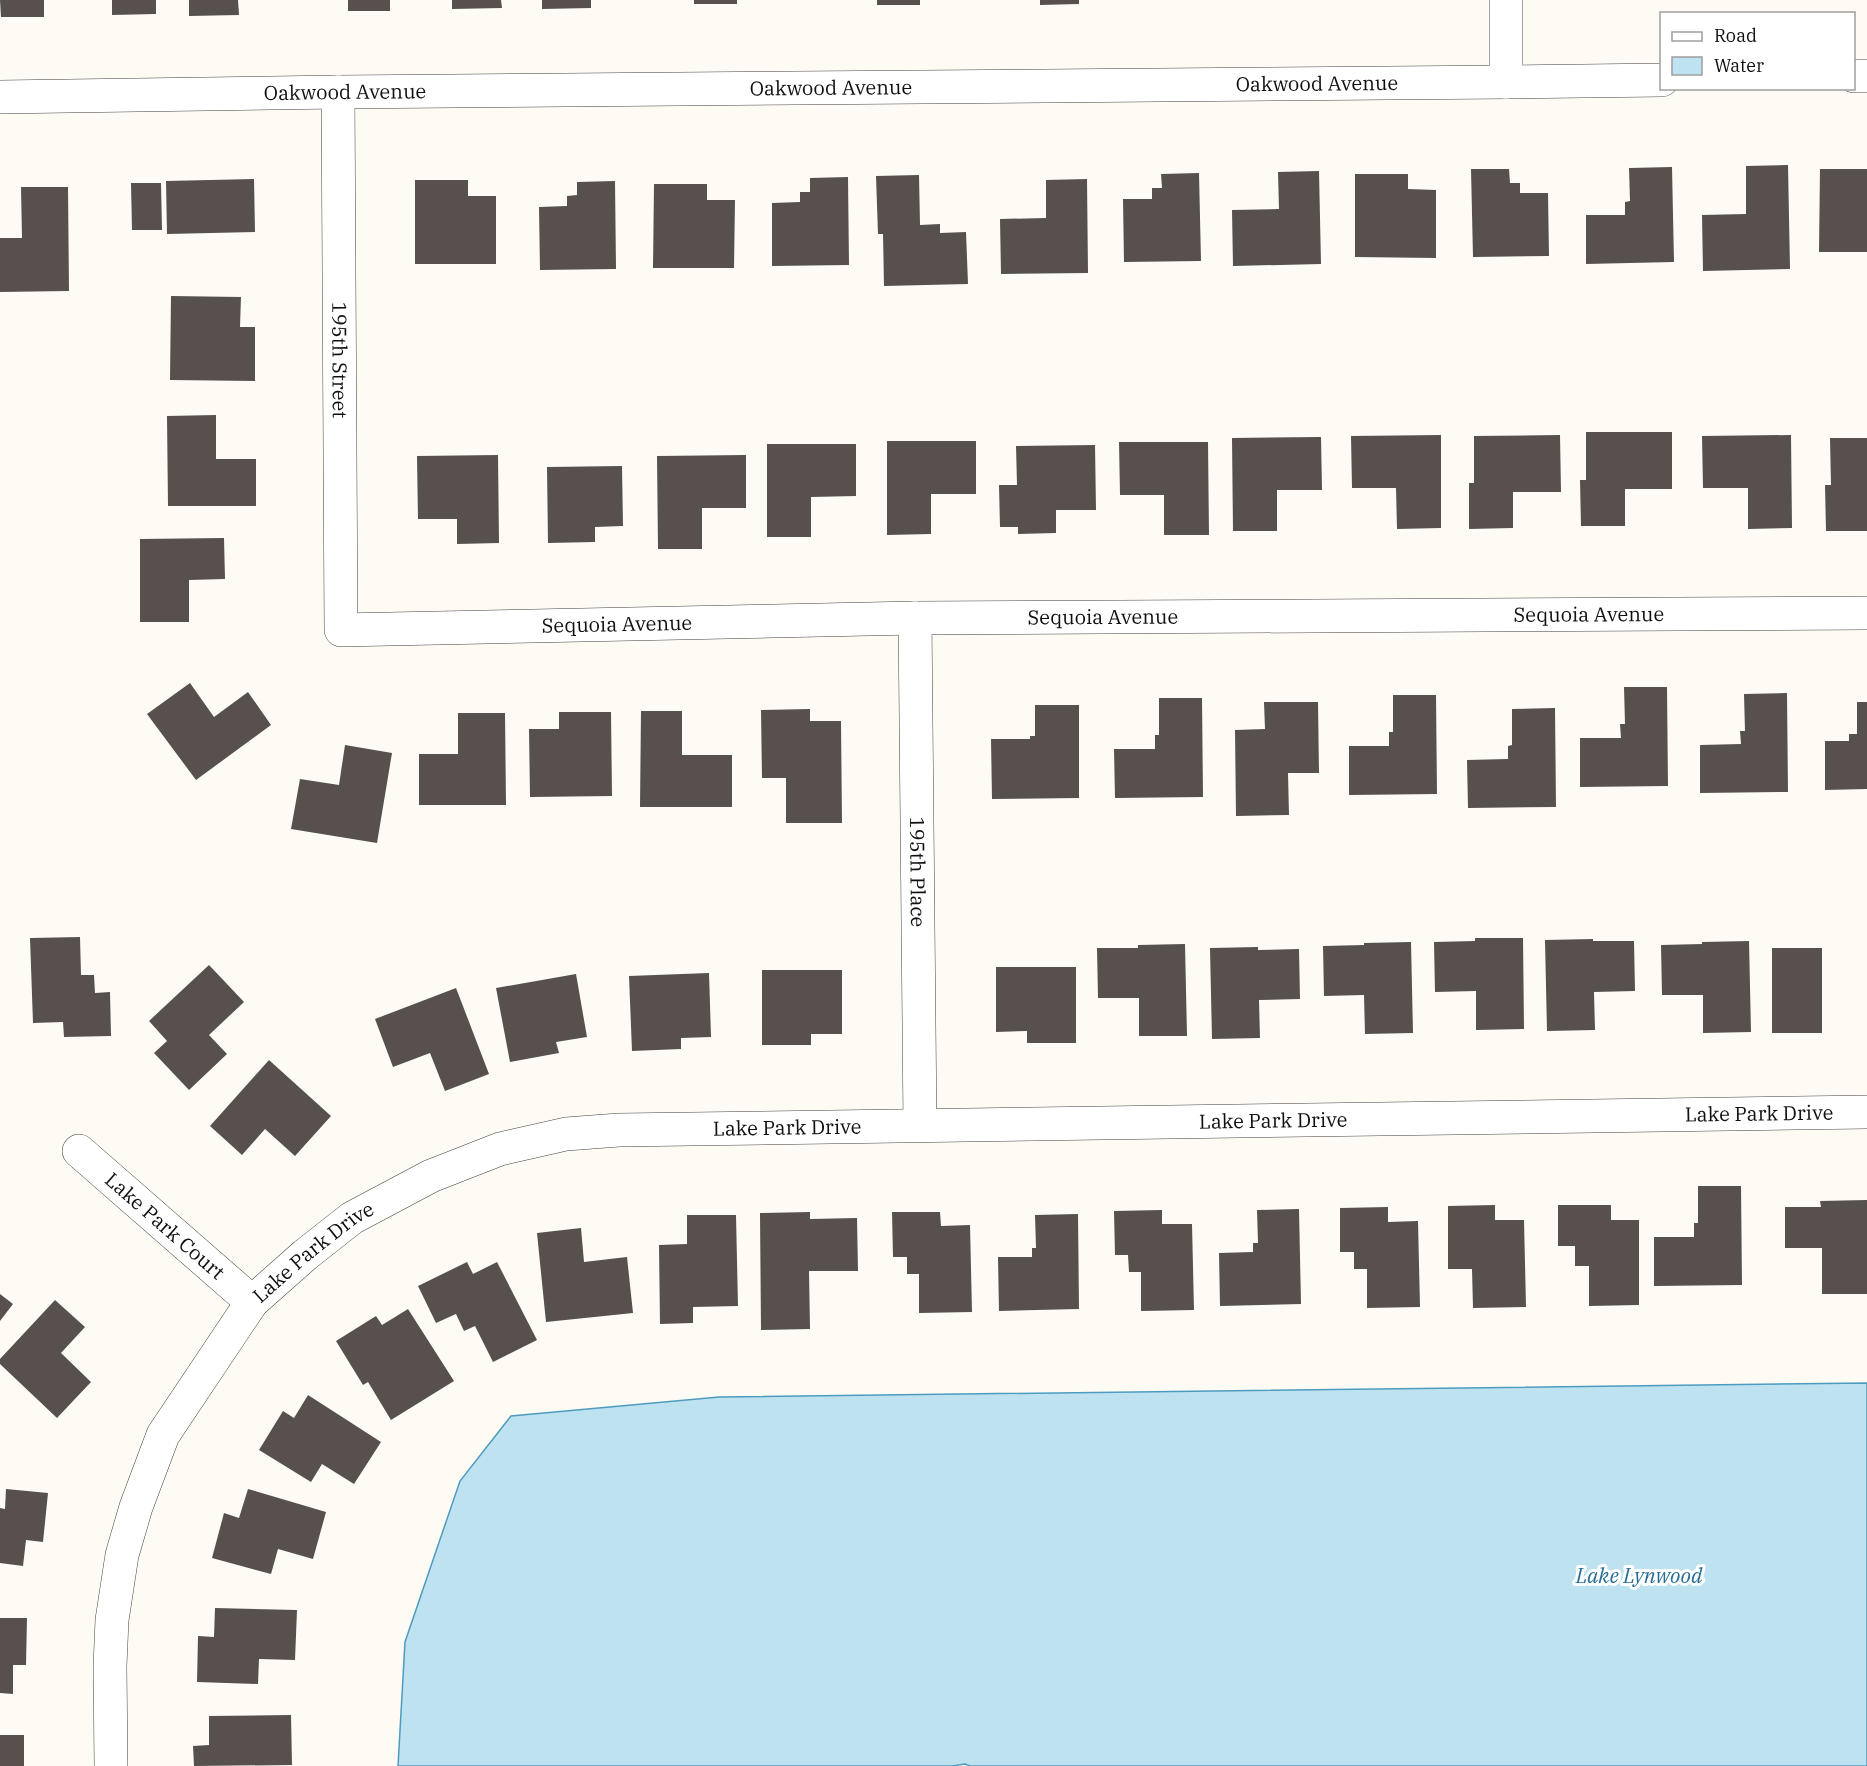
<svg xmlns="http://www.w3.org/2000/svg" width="1867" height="1766" font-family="'IBM Plex Serif',serif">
  <rect width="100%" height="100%" fill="#fefbf4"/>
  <path fill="#bee2f0" stroke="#4d9cbf" stroke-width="1.5" d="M1867 1383V1766H970L965 1764 952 1766H398L405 1642 460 1481 511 1416 719 1397Z"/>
  <g fill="#57504d">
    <path d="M0 0H44V17H1Z"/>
    <path d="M112 0H156V14L112 15Z"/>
    <path d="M189 0H238L239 15 189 16Z"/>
    <rect x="348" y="0" width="42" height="11"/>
    <path d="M452 0H501L502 8 452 9Z"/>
    <path d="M542 0H591V8L542 9Z"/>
    <rect x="694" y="0" width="43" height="4"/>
    <rect x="877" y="0" width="43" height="5"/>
    <path d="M1040 0H1079V4L1040 5Z"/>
    <path d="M1788 165 1790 269 1703 271 1702 215 1746 214V166Z"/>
    <path d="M1672 167 1674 262 1586 264V215H1625V202L1630 201 1629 168Z"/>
    <path d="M1471 169H1509L1510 183H1520V193H1548L1549 256 1473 257Z"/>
    <path d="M1820 169H1867V252H1819Z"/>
    <path d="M1319 171 1321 264 1233 266 1232 210 1279 209 1278 172Z"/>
    <path d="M1199 173 1201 261 1124 262 1123 199H1152V188H1162L1161 174Z"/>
    <path d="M1355 174H1408V189L1436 190V258L1355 257Z"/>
    <path d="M919 175 920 225 940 224V233L966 232 968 284 884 286 883 234H878L876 176Z"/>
    <path d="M848 177 849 265 772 266V203L800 202V192H810V178Z"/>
    <path d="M254 179 255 232 167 234 166 181Z"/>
    <path d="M1087 179 1088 273 1001 274 1000 219 1046 218V180Z"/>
    <path d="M415 180H468V196H496V264H415Z"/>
    <path d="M615 181 616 269 540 270 539 207 567 206V196L577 195V182Z"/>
    <path d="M131 183H161L162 230H132Z"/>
    <path d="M654 184H707V200H735L734 268H653Z"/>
    <path d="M21 187H68L69 291 0 292V238H22Z"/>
    <path d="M171 296 241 297 240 327H255V381L170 380Z"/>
    <path d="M216 415V459H256V506H168L167 416Z"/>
    <path d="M1586 432H1672V489H1625V526H1581L1580 480H1586Z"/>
    <path d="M1441 435V528L1397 529 1396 488H1352L1351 436Z"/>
    <path d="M1560 435 1561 492H1513V528L1469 529V483H1474V436Z"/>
    <path d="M1791 435 1792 528 1748 529V488H1703L1702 436Z"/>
    <path d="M1321 437 1322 490H1277V531H1233L1232 438Z"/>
    <path d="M1830 438H1867V531H1826L1825 485H1831Z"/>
    <path d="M887 441H976V494H931V534L887 535Z"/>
    <path d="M1119 442H1208L1209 535H1164V495H1120Z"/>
    <path d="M767 444H856V496L811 497V537H767Z"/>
    <path d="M1095 445 1096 510H1056V533L1018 534V527H1000L999 485H1017L1016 446Z"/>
    <path d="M498 455 499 543 457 544V519H418L417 456Z"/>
    <path d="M746 455V508H702V549H658L657 456Z"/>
    <path d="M622 466 623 526 595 527V542L548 543 547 467Z"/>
    <path d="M224 538 225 579 189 580V622H140V539Z"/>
    <path d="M190 683 214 717 248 692 271 725 196 780 147 714Z"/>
    <path d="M1624 687H1667L1668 786 1580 787V738H1621L1620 724H1625Z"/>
    <path d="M1787 693 1788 792 1700 793V745L1741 744 1740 731H1745L1744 694Z"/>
    <path d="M1393 695H1436L1437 794 1349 795V746H1389V732H1393Z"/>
    <path d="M1159 698H1202L1203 797 1115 798 1114 749H1155V735H1159Z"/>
    <path d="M1264 702H1318L1319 773H1288L1289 815 1236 816 1235 730 1265 729Z"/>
    <path d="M1857 702H1867V789L1825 790V741H1849V734H1857Z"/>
    <path d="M1035 705H1079V798L992 799 991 739H1030V736H1035Z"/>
    <path d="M1555 708 1556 807 1468 808 1467 760 1508 759V746L1512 745V709Z"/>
    <path d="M810 709V721H841L842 823H786V778H762L761 710Z"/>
    <path d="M641 711H682V755H732V807H640Z"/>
    <path d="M559 712H611L612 796 530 797 529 729H559Z"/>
    <path d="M458 713H505L506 805H419V754H458Z"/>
    <path d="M345 745 392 753 377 843 291 829 300 779 339 785Z"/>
    <path d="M80 937 81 975H94L95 993 110 992 111 1036 64 1037 63 1022 33 1023 30 938Z"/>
    <path d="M1475 938H1523L1524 1029 1476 1030V991L1435 992 1434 942 1475 941Z"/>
    <path d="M1593 939V941H1634L1635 991 1594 992 1595 1030 1547 1031 1545 940Z"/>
    <path d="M1749 941 1751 1032 1703 1033V995H1662L1661 945 1702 944V942Z"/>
    <path d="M1411 942 1413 1033 1365 1034 1364 995 1324 996 1323 946 1364 945V943Z"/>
    <path d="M1185 944 1187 1036H1139V998H1098L1097 948H1138V945Z"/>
    <path d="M1258 947V950L1299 949 1300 999 1259 1000 1260 1038 1212 1039 1210 948Z"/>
    <rect x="1772" y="948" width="50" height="85"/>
    <path d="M209 965 244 1002 209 1035 227 1054 189 1090 154 1053 167 1041 149 1021Z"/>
    <path d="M996 967H1076V1043H1027V1031L996 1032Z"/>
    <path d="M762 970H842V1034H811V1045H762Z"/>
    <path d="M709 973 711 1037 681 1038V1049L632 1051 629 976Z"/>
    <path d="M576 974 587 1037 556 1042 559 1053 510 1062 496 988Z"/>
    <path d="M456 988 489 1074 445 1091 430 1053 393 1067 375 1019Z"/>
    <path d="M269 1060 331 1116 295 1156 265 1129 242 1155 210 1126Z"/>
    <path d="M1698 1186H1741L1742 1285 1654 1286V1237H1694V1223H1698Z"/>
    <path d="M1867 1200V1294H1822V1248H1785V1207H1821L1820 1201Z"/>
    <path d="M1495 1205V1220H1524L1526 1307 1473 1308 1472 1269H1448V1206Z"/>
    <path d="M1558 1205H1611V1220H1639V1305L1589 1306V1266H1575V1246H1558Z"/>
    <path d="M1388 1207V1222L1418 1221 1420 1307 1367 1308V1269H1354V1252H1340V1208Z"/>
    <path d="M1299 1209 1301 1304 1220 1306 1219 1253 1253 1252V1243H1258L1257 1210Z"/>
    <path d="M1162 1210V1224H1192L1194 1310 1141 1311V1272H1129L1128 1255H1115L1114 1211Z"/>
    <path d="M810 1212V1219L857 1218 858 1271H809L810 1329 761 1330 760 1213Z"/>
    <path d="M892 1212H940L941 1226 970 1225 972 1312 919 1313V1274H907V1257H893Z"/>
    <path d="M1078 1214 1079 1309 999 1311 998 1257H1032V1248H1036L1035 1215Z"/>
    <path d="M687 1215H736L738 1306 693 1307V1323L660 1324 659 1245 687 1244Z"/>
    <path d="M581 1228 584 1262 627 1257 633 1313 546 1322 537 1233Z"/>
    <path d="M467 1262 473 1274 497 1262 537 1340 493 1362 475 1326 464 1331 456 1314 436 1323 418 1286Z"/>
    <path d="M0 1294 13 1304 0 1321Z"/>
    <path d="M55 1300 85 1327 61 1353 91 1382 57 1418 0 1364V1359Z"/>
    <path d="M408 1309 454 1381 391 1420 368 1382 363 1385 336 1341 376 1316 382 1325Z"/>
    <path d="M308 1395 381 1442 354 1484 322 1464 311 1482 259 1450 283 1411 294 1418Z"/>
    <path d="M6 1489 48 1493 43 1542 26 1540 23 1566 0 1563V1508L5 1509Z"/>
    <path d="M248 1489 326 1512 313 1559 278 1549 271 1574 212 1558 224 1513 239 1518Z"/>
    <path d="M215 1608 297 1610 295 1660 259 1659 258 1684 197 1682 198 1636 214 1637Z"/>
    <path d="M0 1618H27L26 1665H13V1694L0 1693Z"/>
    <path d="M291 1715 292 1765 194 1766 193 1746 209 1745V1716Z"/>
    <rect x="0" y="1735" width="24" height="31"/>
  </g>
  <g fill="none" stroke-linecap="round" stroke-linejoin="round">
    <defs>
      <g id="street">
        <path d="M1854 76H1867"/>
        <path d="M1506 82V0"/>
        <path id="s1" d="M338 92 341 630 915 618 1867 613"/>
        <path id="s2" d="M0 97 338 92 1506 82 1662 80"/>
        <path id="s3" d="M915 618 920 1125"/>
        <path id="s4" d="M79 1151 252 1302"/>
        <path id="s5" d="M111 1766 110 1666 112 1620 122 1555 136 1507 163 1435 252 1302 305 1255 352 1218 431 1176 500 1149 566 1134 619 1130 1867 1112"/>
      </g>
    </defs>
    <use href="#street" stroke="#434343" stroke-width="34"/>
    <use href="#street" stroke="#fff" stroke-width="33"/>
  </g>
  <g text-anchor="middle" stroke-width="6" stroke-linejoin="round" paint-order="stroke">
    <g font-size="20" fill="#101010" stroke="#fff">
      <text dy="7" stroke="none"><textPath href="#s2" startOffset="1317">Oakwood Avenue</textPath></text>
      <text dy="7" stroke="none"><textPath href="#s2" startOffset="831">Oakwood Avenue</textPath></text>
      <text dy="7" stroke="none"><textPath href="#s2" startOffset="345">Oakwood Avenue</textPath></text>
      <text dy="7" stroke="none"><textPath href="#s1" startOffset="268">195th Street</textPath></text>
      <text dy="7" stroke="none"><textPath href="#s1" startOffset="1786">Sequoia Avenue</textPath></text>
      <text dy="7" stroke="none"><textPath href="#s1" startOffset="1300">Sequoia Avenue</textPath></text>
      <text dy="7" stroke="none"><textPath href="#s1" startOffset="814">Sequoia Avenue</textPath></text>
      <text dy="7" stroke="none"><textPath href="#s3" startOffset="254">195th Place</textPath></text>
      <text dy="7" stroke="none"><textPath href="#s5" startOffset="2054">Lake Park Drive</textPath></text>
      <text dy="7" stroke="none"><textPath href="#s5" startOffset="1568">Lake Park Drive</textPath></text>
      <text dy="7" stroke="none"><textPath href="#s5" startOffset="1082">Lake Park Drive</textPath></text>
      <text dy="7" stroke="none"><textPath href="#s4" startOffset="114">Lake Park Court</textPath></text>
      <text dy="7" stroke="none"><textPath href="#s5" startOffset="578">Lake Park Drive</textPath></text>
    </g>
    <g font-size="21" font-style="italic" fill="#266e95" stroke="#fff">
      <text x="1639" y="1583">Lake Lynwood</text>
    </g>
  </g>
  <rect x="1660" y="12" width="195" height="78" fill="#ffffff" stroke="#9f9f9f" stroke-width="1.5"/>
  <rect x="1672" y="32" width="30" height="9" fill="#ffffff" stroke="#9f9f9f" stroke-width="1.5"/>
  <text x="1714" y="42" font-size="18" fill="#101010">Road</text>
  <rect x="1672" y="57" width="30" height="18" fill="#bee2f0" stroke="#9f9f9f" stroke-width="1.5"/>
  <text x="1714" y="72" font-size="18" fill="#101010">Water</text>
</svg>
